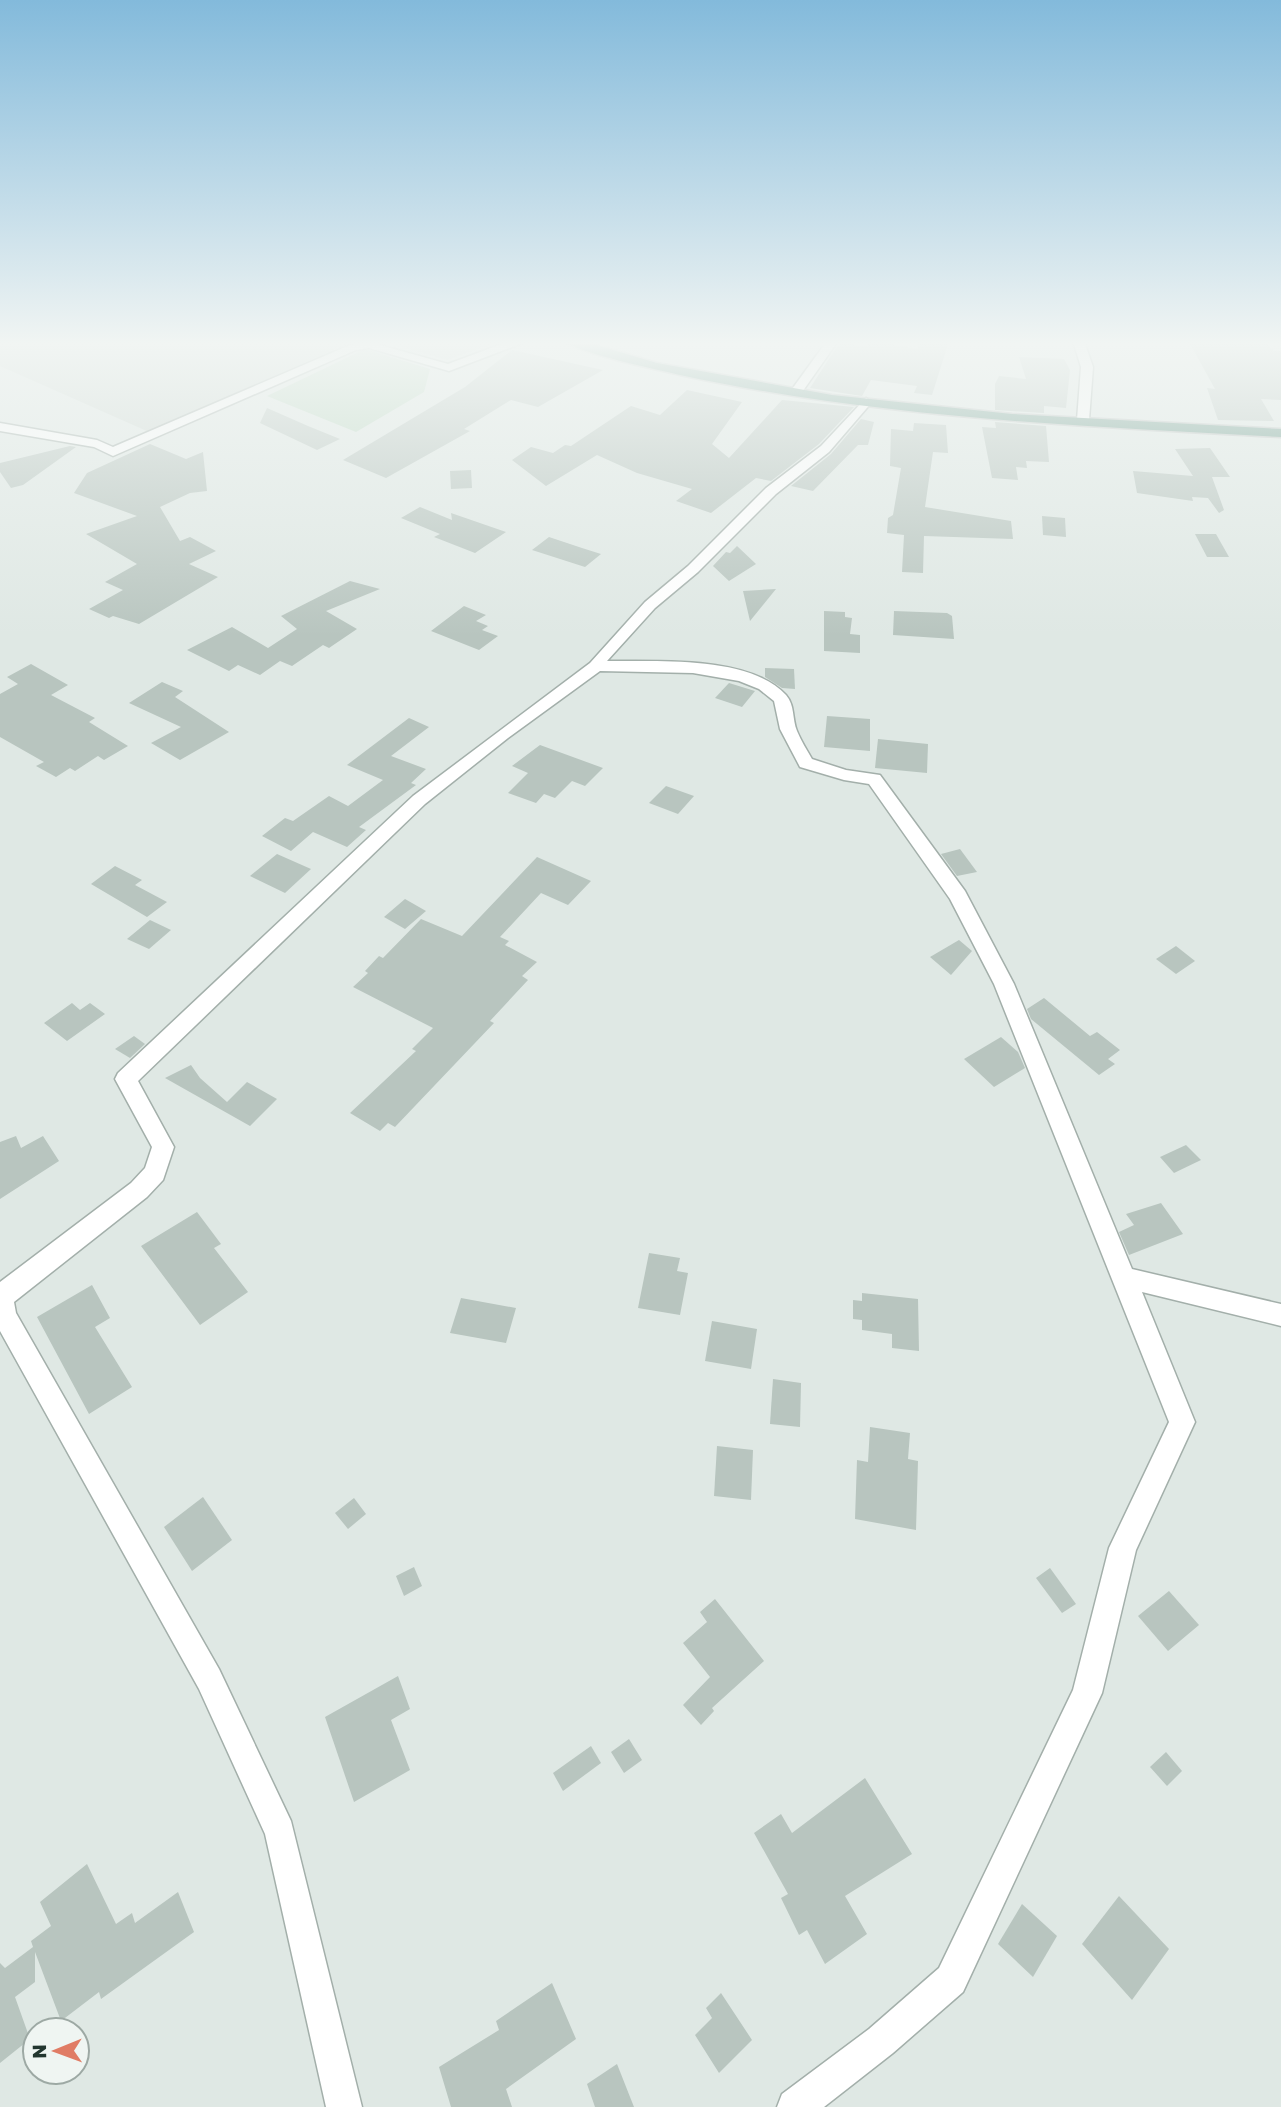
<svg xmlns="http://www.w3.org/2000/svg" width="1281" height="2107" font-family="'Golos Text',sans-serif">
  <rect width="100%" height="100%" fill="#dfe8e4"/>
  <g fill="#ced8d2">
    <path d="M0 341H353L149 432 0 366Z"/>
    <path d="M383 341H500L447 360Z"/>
  </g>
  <path fill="#bad7c0" d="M365 349 430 369 424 392 356 432 267 396Z"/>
  <g fill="#b8c5bf">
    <path d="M871 341 918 349V341H949L932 395 914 393 917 386 871 380 862 396 810 388 840 342 866 347Z"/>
    <path d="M1264 341 1274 351H1281V400L1261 399 1274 421 1218 420 1207 388 1215 389 1189 342Z"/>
    <path d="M512 350 603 370 538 407 511 400 464 429 470 431 386 478 343 460 465 387Z"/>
    <path d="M1019 357 1064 359 1070 370 1066 408 1044 406V413L995 410V384L999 376 1026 379Z"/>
    <path d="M687 390 742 402 712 444 729 458 782 400 854 407 819 444 771 481 756 478 711 513 676 501 692 489 637 473 597 455 546 486 512 460 531 447 553 453 565 445 571 446 631 406 660 415Z"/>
    <path d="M267 408 308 426 340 439 317 450 260 423Z"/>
    <path d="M861 419 874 422 868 445H858L813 491 791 486 831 454Z"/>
    <path d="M995 422 1046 426 1049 462 1026 461 1027 468 1016 467 1018 480 992 478 982 427 996 428Z"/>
    <path d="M914 423 946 425 948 453 933 452 925 507 1011 521 1013 539 924 536 923 573 902 572 904 535 887 533 888 518 893 515 901 468 890 466 891 429 913 431Z"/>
    <path d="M150 444 186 459 203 452 207 491 190 493 160 507 180 541 190 537 216 551 189 564 218 577 139 624 113 616 109 618 89 609 123 590 105 582 137 564 86 534 137 516 74 493 87 473Z"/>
    <path d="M70 446 76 447 23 485 11 488 0 472V463Z"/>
    <path d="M1210 448 1230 477H1212L1224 510 1219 513 1208 498 1192 497 1193 501 1137 493 1133 471 1193 476 1175 449Z"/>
    <path d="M471 470 472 488 451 489 450 471Z"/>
    <path d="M420 507 452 520 451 513 506 532 475 553 434 537 440 534 401 518Z"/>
    <path d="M1042 516 1065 518 1066 537 1043 535Z"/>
    <path d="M1195 534H1216L1229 557H1207Z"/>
    <path d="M549 537 582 548 601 554 585 567 532 550Z"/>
    <path d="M737 546 756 564 729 581 713 566 726 552 730 553Z"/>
    <path d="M350 581 380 589 326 611 357 629 329 648 323 645 292 666 280 661 260 675 238 665 229 671 187 650 232 627 268 648 297 629 281 616Z"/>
    <path d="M776 589 750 621 743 591Z"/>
    <path d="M464 606 486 615 476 621 488 626 482 630 498 636 479 650 431 631Z"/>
    <path d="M824 611 845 612V617L852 618 850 634 860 635V653L824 651Z"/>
    <path d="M894 611 947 613 952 616 954 639 893 635Z"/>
    <path d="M31 664 68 685 51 695 95 718 89 722 128 746 104 760 98 756 75 771 70 768 56 777 36 766 44 762 0 737V694L18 684 7 677Z"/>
    <path d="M765 668 794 669 795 689 782 688 765 677Z"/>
    <path d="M162 682 183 691 175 697 229 732 180 760 151 743 181 727 129 703Z"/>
    <path d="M729 683 755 691 742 707 715 698Z"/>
    <path d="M827 716 870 719V751L824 747Z"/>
    <path d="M409 718 429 727 391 756 426 769 411 783 416 785 359 827 366 830 347 847 313 832 291 851 262 836 285 818 293 821 329 796 348 806 383 780 347 765Z"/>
    <path d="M878 739 928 744 927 773 875 768Z"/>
    <path d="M540 745 603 768 585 786 572 781 555 798 544 794 536 803 508 793 528 773 512 766Z"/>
    <path d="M666 786 694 796 678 814 649 803Z"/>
    <path d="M960 849 977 872 957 876 941 854Z"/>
    <path d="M277 854 311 869 285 893 250 876Z"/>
    <path d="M537 857 591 881 568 905 541 893 500 937 509 941 505 945 537 962 522 976 528 980 490 1021 494 1023 395 1127 388 1123 380 1131 350 1113 416 1051 412 1049 433 1028 353 987 368 973 365 971 379 956 383 958 421 919 462 936Z"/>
    <path d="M115 866 142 880 135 885 167 902 147 917 91 884Z"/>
    <path d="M405 899 426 911 405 929 384 917Z"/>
    <path d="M150 920 171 930 149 949 127 939Z"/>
    <path d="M959 940 972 951 951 975 930 957Z"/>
    <path d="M1176 946 1195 961 1176 974 1156 959Z"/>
    <path d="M1044 998 1090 1036 1097 1032 1120 1050 1108 1059 1115 1064 1099 1075 1031 1019 1027 1009Z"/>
    <path d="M72 1003 80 1010 90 1003 105 1014 67 1041 44 1023Z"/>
    <path d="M134 1036 145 1044 130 1058 115 1049Z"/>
    <path d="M1001 1037 1018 1052 1025 1068 994 1087 964 1059Z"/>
    <path d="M191 1065 200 1078 227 1102 247 1082 277 1099 250 1126 165 1078Z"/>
    <path d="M16 1136 21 1148 43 1136 59 1161 0 1199V1142Z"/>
    <path d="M1186 1145 1201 1160 1174 1173 1160 1157Z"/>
    <path d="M1161 1203 1183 1234 1129 1255 1119 1232 1134 1225 1126 1214Z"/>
    <path d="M197 1212 221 1244 214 1248 248 1292 200 1325 141 1246Z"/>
    <path d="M649 1253 680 1258 677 1271 688 1273 680 1315 638 1308Z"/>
    <path d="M92 1285 110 1318 95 1327 132 1387 89 1414 37 1317Z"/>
    <path d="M862 1293 918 1299 919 1351 892 1348V1334L862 1330V1320L853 1319V1300L862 1301Z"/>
    <path d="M461 1298 516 1308 506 1343 450 1333Z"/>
    <path d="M712 1321 757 1329 751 1369 705 1361Z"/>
    <path d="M773 1379 801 1383 800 1427 770 1424Z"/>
    <path d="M870 1427 910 1433 908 1459 918 1461 916 1530 855 1519 857 1460 868 1462Z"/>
    <path d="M717 1446 753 1450 751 1500 714 1496Z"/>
    <path d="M203 1497 232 1540 192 1571 164 1527Z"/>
    <path d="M354 1498 366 1514 348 1529 335 1513Z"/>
    <path d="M414 1567 422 1586 404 1596 396 1576Z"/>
    <path d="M1050 1568 1076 1604 1062 1613 1036 1578Z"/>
    <path d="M1169 1591 1199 1625 1168 1651 1138 1616Z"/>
    <path d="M715 1599 764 1661 712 1708 714 1711 701 1725 683 1705 710 1677 683 1643 707 1622 700 1612Z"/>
    <path d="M398 1676 410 1709 391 1720 410 1770 354 1802 325 1717Z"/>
    <path d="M629 1739 642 1760 624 1773 611 1752Z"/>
    <path d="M591 1746 601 1763 563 1791 553 1773Z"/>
    <path d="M1166 1752 1182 1771 1167 1786 1150 1767Z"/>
    <path d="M865 1778 912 1854 845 1896 867 1934 825 1964 807 1930 799 1935 781 1898 788 1894 754 1833 781 1814 792 1833Z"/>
    <path d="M87 1864 116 1924 132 1913 135 1923 178 1892 194 1932 101 1999 99 1992 61 2021 35 1952V1982L15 1997 30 2039 0 2063V1963L5 1968 33 1947 31 1941 51 1926 40 1902Z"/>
    <path d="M1119 1896 1169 1949 1132 2000 1082 1944Z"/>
    <path d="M1022 1904 1057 1936 1033 1977 998 1944Z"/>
    <path d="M552 1983 576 2039 506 2089 512 2107H451L439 2067 499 2030 496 2021Z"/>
    <path d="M721 1993 752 2040 719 2073 695 2035 712 2018 706 2008Z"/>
    <path d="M617 2064 634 2107H595L587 2084Z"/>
  </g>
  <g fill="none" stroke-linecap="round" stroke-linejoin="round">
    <defs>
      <g id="minor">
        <path d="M510 341H528L449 371 369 348 356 350 113 456 94 447 0 431V423L97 440 113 447 350 345 369 342 448 364Z"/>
        <path d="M827 341H838L800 395H792L790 392Z"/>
        <path d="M1073 341H1084L1093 367 1089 420 1083 424 1077 420 1081 367Z"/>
        <path d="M866 398 872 402 829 452 776 494 698 572 655 608 607 661C657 662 749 655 786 695 795 705 792 719 797 731 801 741 807 750 812 759L846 770 880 775 965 891 1014 984 1132 1269 1281 1304V1326L1142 1292 1195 1422 1136 1550 1102 1693 963 1992 893 2053 824 2107H777L782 2094 869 2029 939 1968 1073 1690 1109 1548 1169 1422 994 984 950 899 869 784 844 780 800 767 780 729 774 701 759 689 739 681 693 673 600 671 508 738 425 804 138 1081 174 1147 163 1180 147 1197 14 1302 16 1313 219 1669 291 1821 362 2107H326L265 1834 199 1689 0 1331V1282L131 1183 145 1168 152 1147 115 1079 118 1073 413 796 590 663 645 602 688 566 766 488 821 446Z"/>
      </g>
      <path id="major" d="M564 341H583L657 363 832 395 1012 414 1281 429V437C1080 426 878 418 680 375 655 369 582 354 564 341Z"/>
    </defs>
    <use href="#minor" stroke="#a3afaa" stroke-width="3"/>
    <use href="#major" stroke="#bdc3c1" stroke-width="3"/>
    <use href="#minor" fill="#fff" fill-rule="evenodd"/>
    <use href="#major" fill="#699889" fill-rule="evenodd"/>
  </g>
  <linearGradient id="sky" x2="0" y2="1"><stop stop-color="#83badb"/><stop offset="0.54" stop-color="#f1f5f3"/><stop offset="1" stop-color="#f1f5f3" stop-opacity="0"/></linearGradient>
  <rect width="1281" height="636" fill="url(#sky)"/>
  <g transform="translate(56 2051) rotate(269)"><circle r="33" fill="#eff5f2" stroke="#9da9a4" stroke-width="2"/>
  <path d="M0-5L12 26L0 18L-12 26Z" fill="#e07c65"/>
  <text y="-10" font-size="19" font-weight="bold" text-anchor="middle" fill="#22362f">N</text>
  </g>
</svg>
